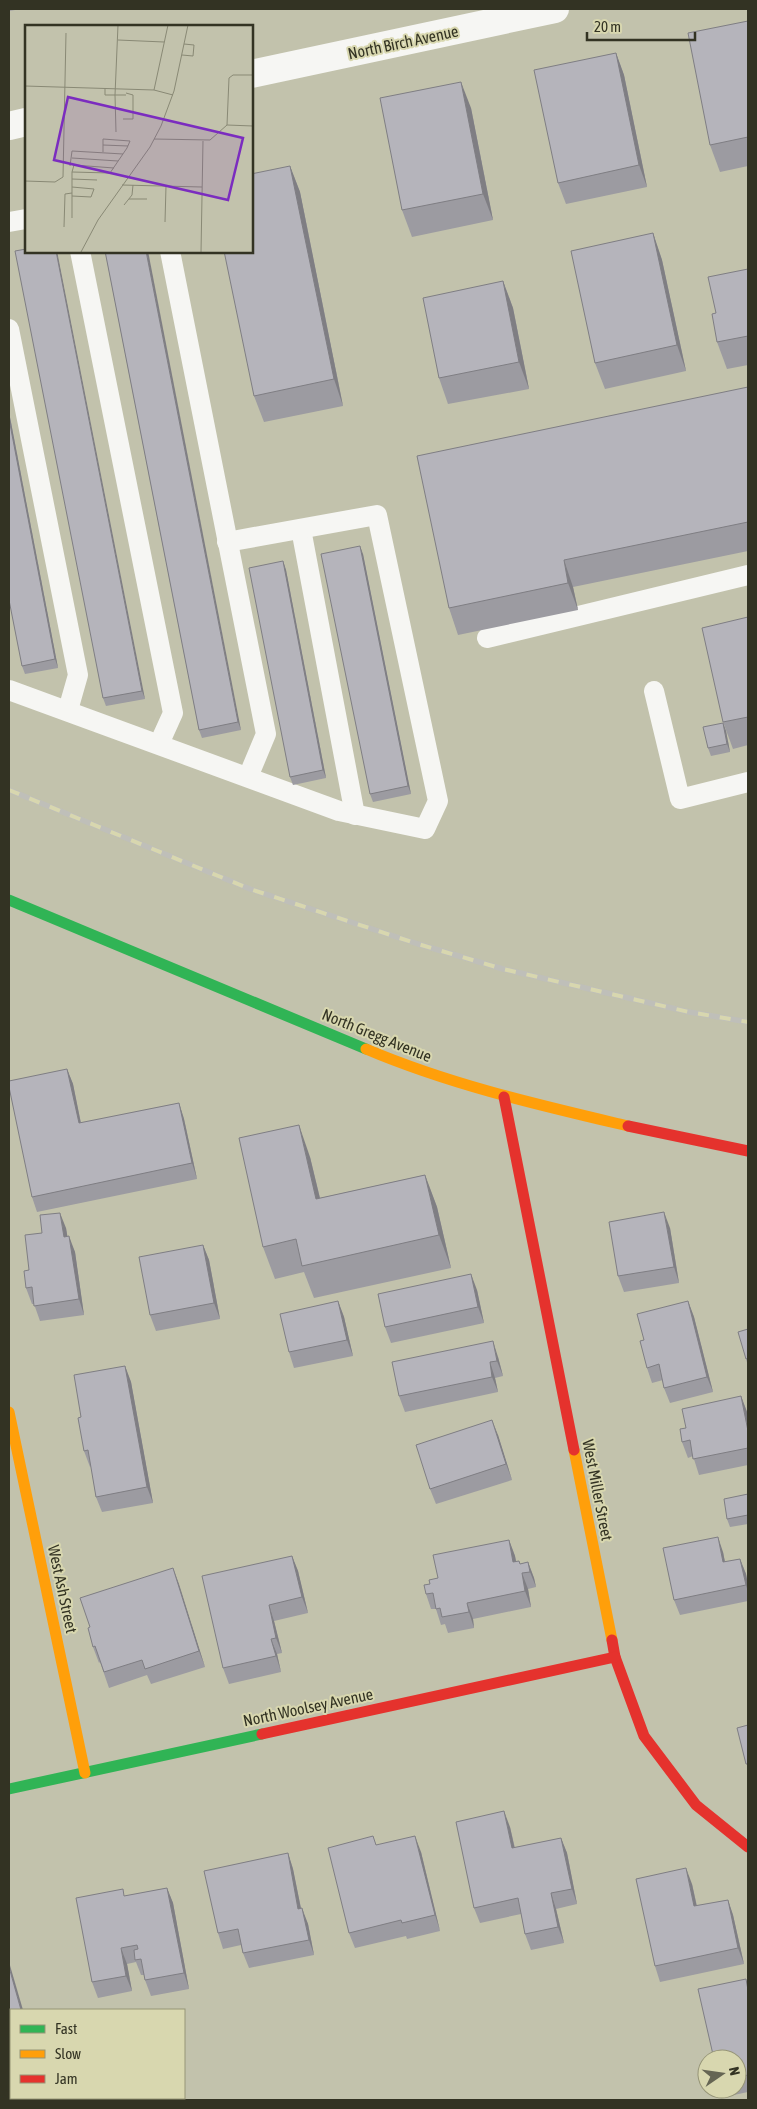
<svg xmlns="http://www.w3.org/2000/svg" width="757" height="2109" font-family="'Asap Condensed',sans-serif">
  <rect width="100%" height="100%" fill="#c2c2ac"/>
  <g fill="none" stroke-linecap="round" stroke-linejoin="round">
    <g stroke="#f6f6f3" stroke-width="20">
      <path d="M9 222 26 219"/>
      <path d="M80 251 173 713 159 744"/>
      <path d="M170 251 266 734 248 777"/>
      <path d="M9 329 78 675 68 710"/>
      <path d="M301 529 355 815"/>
      <path d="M487 638 748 575"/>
      <path d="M9 690 339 811 425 829 438 801 377 515 227 542"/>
      <path d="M654 691 680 799 748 782"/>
    </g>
    <g stroke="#f6f6f3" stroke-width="28">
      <path d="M251 74 555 9"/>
      <path d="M9 126 26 122"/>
    </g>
    <g stroke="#30b455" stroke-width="11">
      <path d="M9 900 366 1049"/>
      <path d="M9 1789 262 1734"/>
    </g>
    <g stroke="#ff9f0a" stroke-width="11">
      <path d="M366 1049C451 1085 539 1105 628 1126"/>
      <path d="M9 1412 85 1773"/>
      <path d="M574 1450 612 1640"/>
    </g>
    <g stroke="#e5322d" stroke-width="11">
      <path d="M504 1097 574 1450"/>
      <path d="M628 1126 748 1151"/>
      <path d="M612 1640 615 1657 644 1736 696 1805 748 1847"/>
      <path d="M262 1734 615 1657"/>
    </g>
    <defs>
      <path id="rail" d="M9 790 250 889 418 944 503 969 689 1012 748 1022"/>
    </defs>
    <use href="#rail" stroke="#bfbfb9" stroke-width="5.5"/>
    <use href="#rail" stroke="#d8d7af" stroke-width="4" stroke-dasharray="11" stroke-linecap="butt"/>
  </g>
  <g fill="#9c9ba1">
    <path d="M9 9H21L9 11Z"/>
    <path d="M748 21V166L720 172 710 145Z"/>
    <path d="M616 53 624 75 647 187 566 204 558 183Z"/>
    <path d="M471 108 493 220 412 237 402 210Z"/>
    <path d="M290 166 300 192 343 406 264 422 254 396Z"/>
    <path d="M653 233 662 260 686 371 605 389 595 363Z"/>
    <path d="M26 249 145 699 106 706 103 698Z"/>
    <path d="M105 251 241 730 202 738 199 730Z"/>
    <path d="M748 269V365L727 369 717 342 716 313Z"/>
    <path d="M503 281 513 308 529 389 448 404 439 378Z"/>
    <path d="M748 387V551L573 587 578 610 458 635 449 608Z"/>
    <path d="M9 412 58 668 25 674 22 666Z"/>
    <path d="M363 554 411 794 373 802 370 794Z"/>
    <path d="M283 561 286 570 326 778 293 785 290 777Z"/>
    <path d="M748 617V745L733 749 723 722Z"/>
    <path d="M723 723 726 731 730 752 711 756 708 748Z"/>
    <path d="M67 1069 73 1084 81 1123 179 1103 184 1119 197 1179 37 1212 32 1197Z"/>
    <path d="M310 1157 320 1198 425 1175 437 1207 451 1268 314 1298 304 1272 275 1279 263 1247Z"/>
    <path d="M66 1228 67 1236 75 1252 84 1315 40 1321 34 1304H32L26 1288 29 1270 42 1233Z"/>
    <path d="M670 1228 679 1283 624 1292 618 1276Z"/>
    <path d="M203 1245 209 1260 220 1319 156 1331 150 1315Z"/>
    <path d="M477 1290 484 1323 391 1343 385 1327Z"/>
    <path d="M338 1301 344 1317 353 1356 294 1368 289 1352Z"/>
    <path d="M688 1301 694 1317 713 1392 670 1403 664 1388 663 1380 652 1383 647 1368 644 1340Z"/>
    <path d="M748 1329V1366L746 1359Z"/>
    <path d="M498 1357 503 1376 495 1378 498 1392 405 1412 399 1396Z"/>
    <path d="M125 1366 131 1382 153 1503 102 1512 96 1497 91 1466 90 1467 84 1451 81 1417Z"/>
    <path d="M741 1396 747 1412 748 1419V1465L699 1475 693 1456 688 1458 682 1442 686 1428Z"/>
    <path d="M498 1435 512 1480 436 1504 430 1489Z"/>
    <path d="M748 1494V1524L730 1527 727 1519Z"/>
    <path d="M509 1540 515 1556 516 1562 520 1564 528 1562 534 1578 536 1587 528 1589 531 1607 473 1619 474 1628 448 1633 445 1624 441 1625 436 1609H431L426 1594 430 1584 438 1578Z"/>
    <path d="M723 1552 725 1562 740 1559 746 1574 748 1585V1601L680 1615 674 1600Z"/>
    <path d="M292 1556 298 1571 308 1613 274 1621 282 1653 277 1654 281 1672 229 1684 223 1668Z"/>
    <path d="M173 1568 205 1667 151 1684 147 1675 109 1688 100 1662 99 1663 93 1647 90 1627Z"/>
    <path d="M510 1827 515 1848 561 1838 567 1853 577 1904 556 1909 564 1943 531 1950 525 1934 521 1914 480 1923 474 1908Z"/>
    <path d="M373 1836 376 1845 421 1852 440 1931 407 1939 406 1936 355 1948 349 1933Z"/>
    <path d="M288 1853 293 1869 301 1908 308 1924 314 1955 249 1968 243 1953 241 1945 223 1949 218 1933Z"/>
    <path d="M692 1884 697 1906 728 1900 733 1915 744 1964 660 1982 655 1966Z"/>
    <path d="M167 1888 173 1903 189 1989 151 1996 145 1980 144 1975H141L136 1962 127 1964 132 1991 98 1998 92 1982 125 1896Z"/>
    <path d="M9 1962 11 2010V2043L9 2038Z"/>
    <path d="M746 1979 748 1985V2092L724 2097 721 2089H737V2059Z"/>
  </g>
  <g fill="#7f7e83">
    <path d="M616 53 624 75 647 187 639 165Z"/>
    <path d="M461 82 471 108 493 220 483 194Z"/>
    <path d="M290 166 300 192 343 406 334 379Z"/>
    <path d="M653 233 662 260 686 371 677 345Z"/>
    <path d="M56 251H57L145 699 142 691Z"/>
    <path d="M146 251H148L241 730 238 722Z"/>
    <path d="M503 281 513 308 529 389 519 362Z"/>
    <path d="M9 412 58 668 55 659 9 419Z"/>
    <path d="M360 546 363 554 411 794 408 786Z"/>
    <path d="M564 560 573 587 578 610 568 583Z"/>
    <path d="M283 561 286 570 326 778 323 770Z"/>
    <path d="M723 723 726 731 730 752 727 744Z"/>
    <path d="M67 1069 73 1084 84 1139 79 1123Z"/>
    <path d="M179 1103 184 1119 197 1179 192 1163Z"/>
    <path d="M299 1125 310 1157 328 1232 316 1199Z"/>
    <path d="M425 1175 437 1207 451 1268 439 1235Z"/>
    <path d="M664 1212 670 1228 679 1283 674 1267Z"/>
    <path d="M60 1213 66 1228 70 1252 64 1237Z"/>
    <path d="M69 1236 75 1252 84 1315 79 1299Z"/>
    <path d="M203 1245 209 1260 220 1319 214 1303Z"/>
    <path d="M471 1274 477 1290 484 1323 478 1307Z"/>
    <path d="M338 1301 344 1317 353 1356 347 1340Z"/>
    <path d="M688 1301 694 1317 713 1392 707 1377Z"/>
    <path d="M493 1341 498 1357 503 1376 497 1361Z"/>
    <path d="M490 1362 495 1378 498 1392 492 1377Z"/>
    <path d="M125 1366 131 1382 153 1503 147 1487Z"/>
    <path d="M741 1396 747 1412 748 1419V1431Z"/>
    <path d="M492 1420 498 1435 512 1480 506 1464Z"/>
    <path d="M718 1537 723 1552 728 1578 723 1562Z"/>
    <path d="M509 1540 515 1556 519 1578 513 1562Z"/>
    <path d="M292 1556 298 1571 308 1613 302 1597Z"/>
    <path d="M740 1559 746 1574 748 1585V1592L746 1585Z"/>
    <path d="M528 1562 534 1578 536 1587 530 1572Z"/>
    <path d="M173 1568 179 1584 205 1667 199 1651Z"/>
    <path d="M522 1573 528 1589 531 1607 525 1591Z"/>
    <path d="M467 1603 473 1619 474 1628 469 1612Z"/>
    <path d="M269 1605 274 1621 282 1653 276 1638Z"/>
    <path d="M271 1639 277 1654 281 1672 276 1656Z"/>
    <path d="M504 1811 510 1827 518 1864 512 1848Z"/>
    <path d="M415 1836 421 1852 440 1931 435 1915Z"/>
    <path d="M561 1838 567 1853 577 1904 572 1889Z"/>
    <path d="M288 1853 293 1869 304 1924 298 1909Z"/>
    <path d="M686 1868 692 1884 700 1922 694 1906Z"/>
    <path d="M167 1888 173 1903 189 1989 184 1973Z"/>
    <path d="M551 1893 556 1909 564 1943 558 1927Z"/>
    <path d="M728 1900 733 1915 744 1964 738 1948Z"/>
    <path d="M302 1908 308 1924 314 1955 309 1940Z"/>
    <path d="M121 1948 127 1964 132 1991 126 1976Z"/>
    <path d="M9 1962 23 2010H21L9 1967Z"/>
  </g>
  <g fill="#b5b4bb" stroke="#7f7e83">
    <path d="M748 21V137L710 145 688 33Z"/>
    <path d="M616 53 639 165 558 183 534 70Z"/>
    <path d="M461 82 483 194 402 210 380 98Z"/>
    <path d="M290 166 334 379 254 396 224 251H251V174Z"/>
    <path d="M653 233 677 345 595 363 571 251Z"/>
    <path d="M26 249V251H56L142 691 103 698 15 251Z"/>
    <path d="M105 251H146L238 722 199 730Z"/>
    <path d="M748 269V336L717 342 712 314 716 313 708 277Z"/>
    <path d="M503 281 519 362 439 378 423 298Z"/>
    <path d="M748 387V522L564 560 568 583 449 608 417 456Z"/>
    <path d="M9 419 55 659 22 666 9 600Z"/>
    <path d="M360 546 408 786 370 794 321 554Z"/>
    <path d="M283 561 323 770 290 777 249 568Z"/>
    <path d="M748 617V717L723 722 702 628Z"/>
    <path d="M723 723 727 744 708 748 703 727Z"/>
    <path d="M67 1069 79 1123 179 1103 192 1163 32 1197 9 1087V1081Z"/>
    <path d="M299 1125 316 1199 425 1175 439 1235 302 1266 296 1239 263 1247 239 1138Z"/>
    <path d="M664 1212 674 1267 618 1276 609 1222Z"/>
    <path d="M60 1213 64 1237 69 1236 79 1299 34 1306 32 1287 26 1288 24 1271 29 1270 25 1235 42 1233 40 1215Z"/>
    <path d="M203 1245 214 1303 150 1315 139 1257Z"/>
    <path d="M471 1274 478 1307 385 1327 378 1294Z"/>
    <path d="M338 1301 347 1340 289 1352 280 1314Z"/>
    <path d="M688 1301 707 1377 664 1388 659 1364 647 1368 640 1341 644 1340 637 1314Z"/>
    <path d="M748 1329V1358L746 1359 738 1332Z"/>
    <path d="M493 1341 497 1361 490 1362 492 1377 399 1396 392 1362Z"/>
    <path d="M125 1366 147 1487 96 1497 88 1450 84 1451 78 1418 81 1417 74 1375Z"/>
    <path d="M741 1396 748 1431V1448L693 1459 690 1440 682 1442 680 1429 686 1428 682 1409Z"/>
    <path d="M492 1420 506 1464 430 1489 416 1445Z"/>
    <path d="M748 1494V1515L727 1519 724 1499Z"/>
    <path d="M718 1537 723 1562 740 1559 746 1585 674 1600 663 1548Z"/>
    <path d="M509 1540 513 1562 519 1561 520 1564 528 1562 530 1572 522 1573 525 1591 467 1603 469 1612 442 1617 440 1608 436 1609 433 1593 426 1594 424 1585 430 1584 429 1580 438 1578 433 1555Z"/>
    <path d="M292 1556 302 1597 269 1605 276 1638 271 1639 276 1656 223 1668 202 1576Z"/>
    <path d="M173 1568 199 1651 145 1669 142 1660 104 1672 95 1646 93 1647 88 1628 90 1627 80 1598Z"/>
    <path d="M748 1725V1764H746L737 1728Z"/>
    <path d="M504 1811 512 1848 561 1838 572 1889 551 1893 558 1927 525 1934 518 1898 474 1908 456 1822Z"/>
    <path d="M373 1836 376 1845 415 1836 435 1915 402 1923 401 1920 349 1933 328 1848Z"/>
    <path d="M288 1853 298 1909 302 1908 309 1940 243 1953 238 1929 218 1933 204 1871Z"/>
    <path d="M686 1868 694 1906 728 1900 738 1948 655 1966 636 1879Z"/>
    <path d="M167 1888 184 1973 145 1980 141 1959 135 1960 134 1950 138 1949 137 1945 121 1948 126 1976 92 1982 76 1898 123 1889 124 1896Z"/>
    <path d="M9 1967 21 2010H11V2026H9Z"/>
    <path d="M746 1979 748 1990V2075L737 2077V2059H714L698 1989Z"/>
  </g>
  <g text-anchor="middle" stroke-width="4" stroke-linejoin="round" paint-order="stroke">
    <g font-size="16" fill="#333323" stroke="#d8d7af">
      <text transform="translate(403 42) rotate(-12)" y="6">North Birch Avenue</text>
      <text transform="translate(377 1035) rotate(22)" y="6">North Gregg Avenue</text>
      <text transform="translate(598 1490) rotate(79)" y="6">West Miller Street</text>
      <text transform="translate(63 1589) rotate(78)" y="6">West Ash Street</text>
      <text transform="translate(308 1707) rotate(-12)" y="6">North Woolsey Avenue</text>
    </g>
  </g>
  <g transform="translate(25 25)">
    <rect width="228" height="228" fill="#c2c2ac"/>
    <path fill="none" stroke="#898975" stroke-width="1" d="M93 15 139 17M157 30 168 31 169 20 159 19M0 61 129 65 148 70M80 64V70H90L93 0M129 65 143 0M98 94H108V70L101 68M202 100 204 53 208 50H228M91 107 90 70H101M129 114 185 115 202 100 228 101M78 120 103 121M78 127V114L105 116 102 123 85 148 47 147 49 140 89 143M47 133 93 136M45 141 47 126 98 129M47 154 72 155M0 156 30 157 38 152 41 8M97 160 177 162M47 162 69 164 66 172 47 171M104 174H122M99 180 107 170 108 160M47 193V147M140 197 141 161M39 202 40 169 47 168M56 227 73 195 125 122 136 101 149 66 163 0M176 227 178 116"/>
    <path fill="#7b2cbf" fill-opacity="0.15" stroke="#7b2cbf" stroke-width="2.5" d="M43 72 218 113 203 175 29 135Z"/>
    <rect width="228" height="228" fill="none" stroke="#333323" stroke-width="2.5"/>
  </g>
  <rect width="757" height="2109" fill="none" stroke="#333323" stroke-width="20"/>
  <rect x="10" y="2009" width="175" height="90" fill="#d8d7af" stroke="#969577"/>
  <rect x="20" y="2025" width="25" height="8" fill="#30b455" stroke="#969577"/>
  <text x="55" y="2034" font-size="15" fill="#333323">Fast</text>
  <rect x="20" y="2050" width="25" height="8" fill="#ff9f0a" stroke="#969577"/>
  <text x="55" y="2059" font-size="15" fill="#333323">Slow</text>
  <rect x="20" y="2075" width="25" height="8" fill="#e5322d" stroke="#969577"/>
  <text x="55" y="2084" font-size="15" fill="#333323">Jam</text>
  <g transform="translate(722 2074) rotate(77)"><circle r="24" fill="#d8d7af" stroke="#969577"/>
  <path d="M0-4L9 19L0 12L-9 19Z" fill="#656553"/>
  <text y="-8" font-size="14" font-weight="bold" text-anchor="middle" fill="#333323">N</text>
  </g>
  <path d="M587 32v8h108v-8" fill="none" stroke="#333323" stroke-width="2.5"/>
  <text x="594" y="32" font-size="15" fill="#333323" stroke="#d8d7af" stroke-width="4" paint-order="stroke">20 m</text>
</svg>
